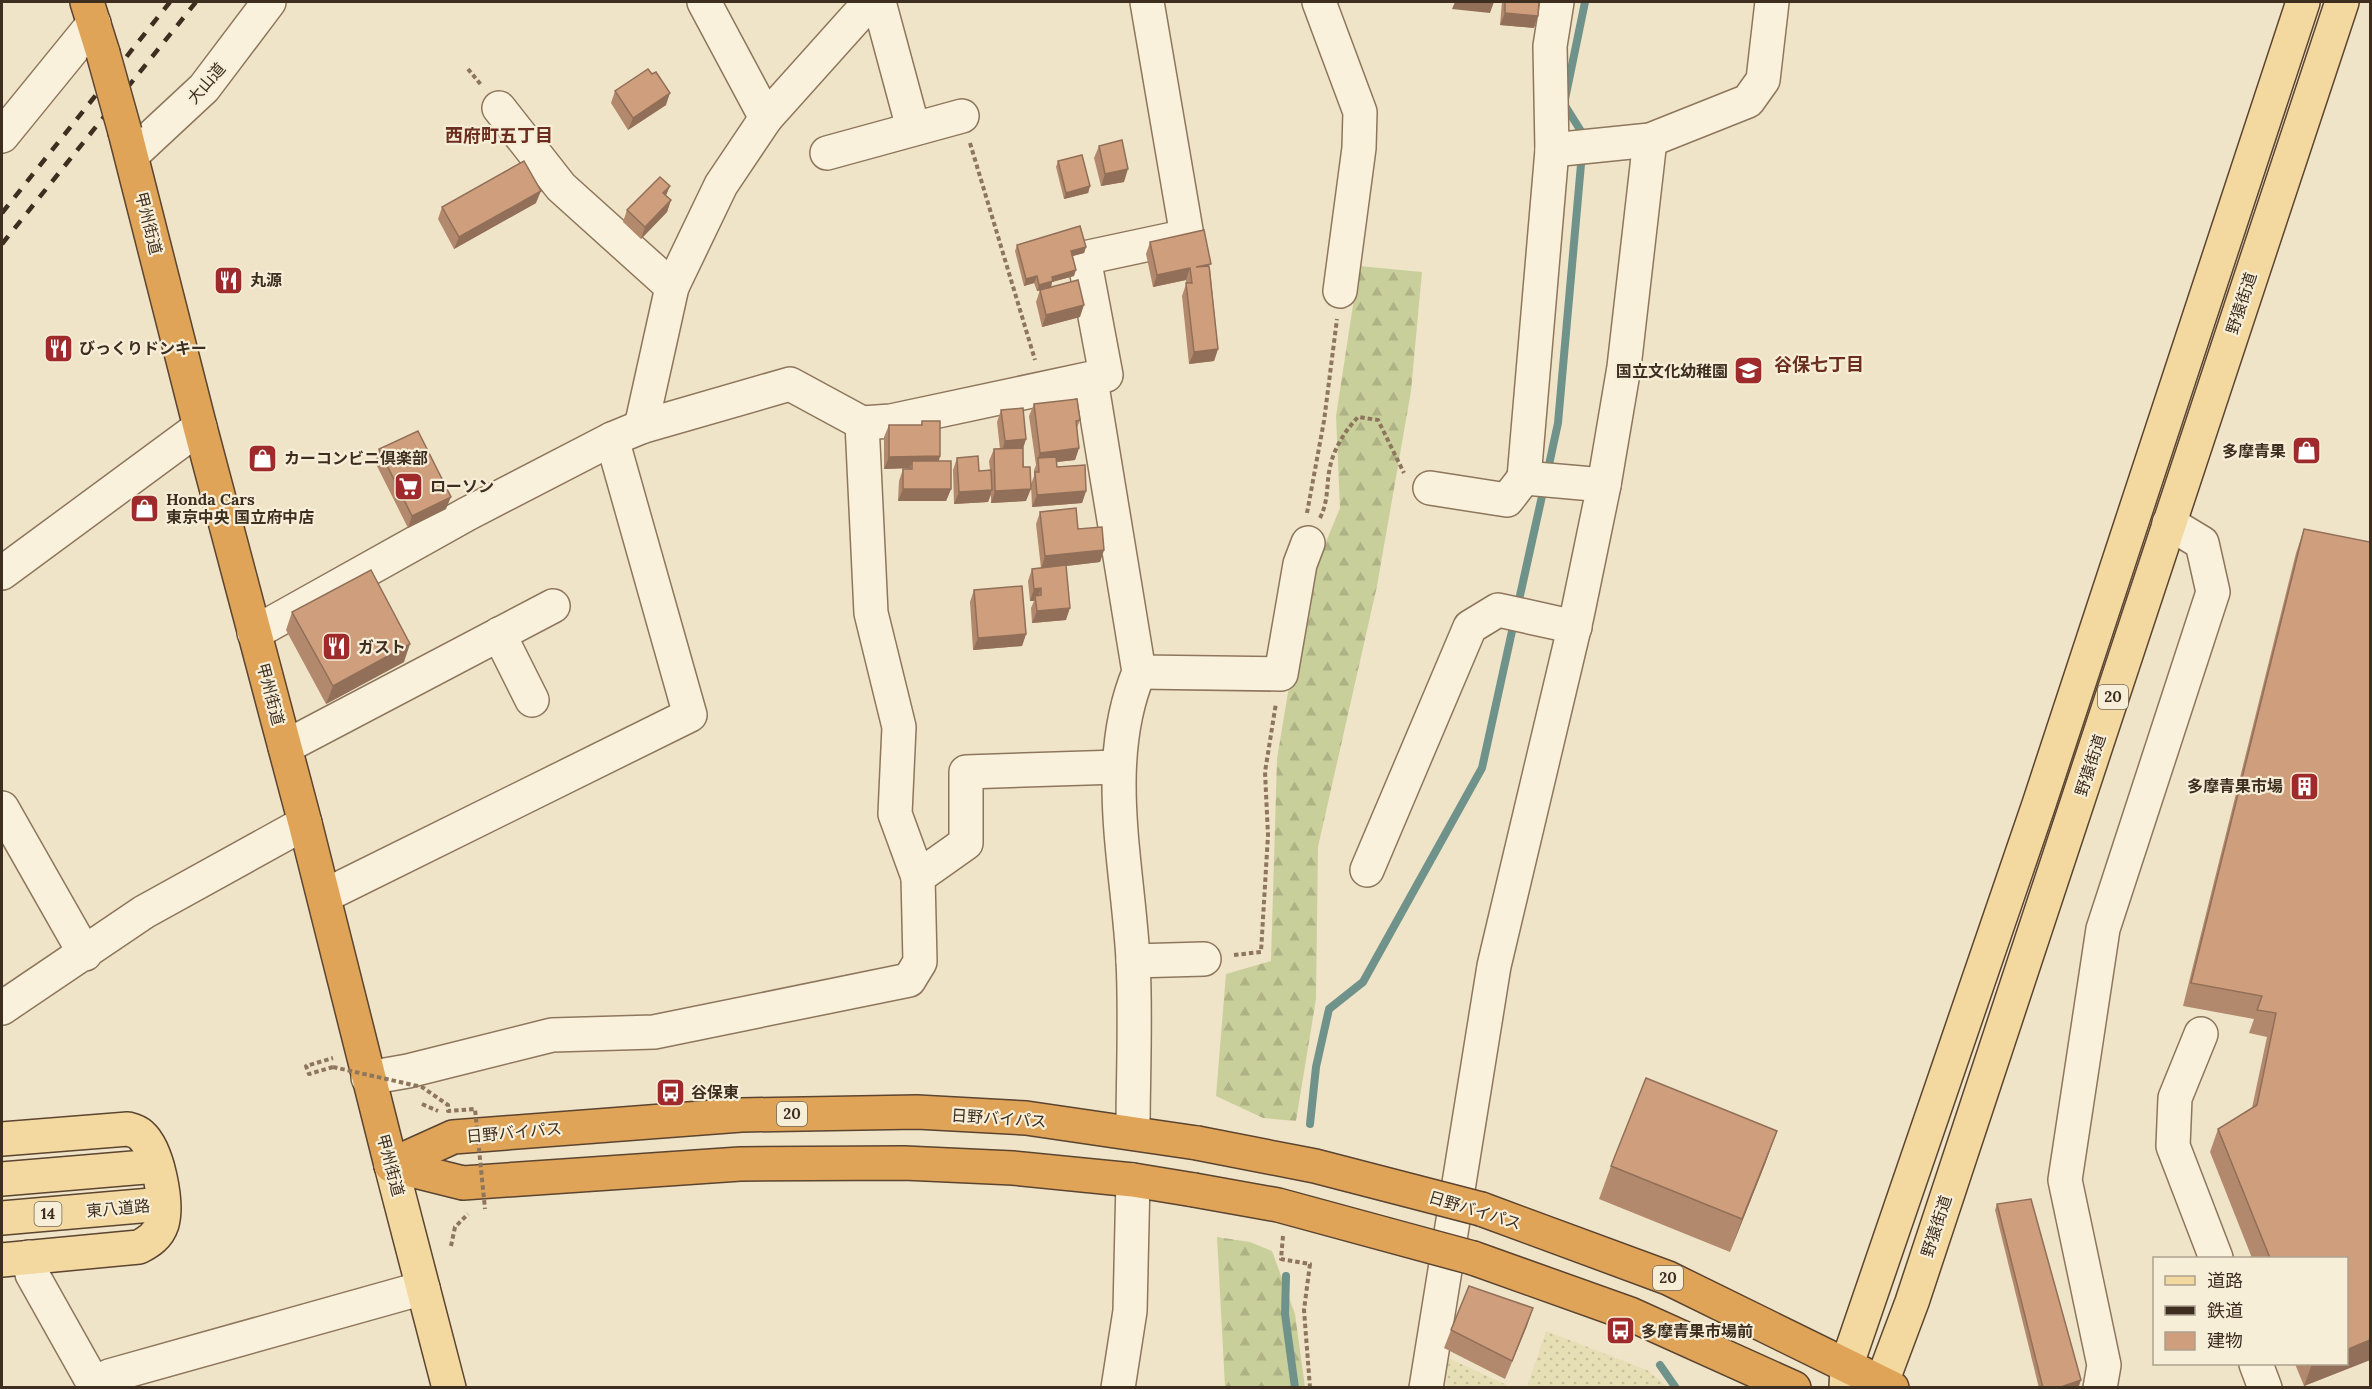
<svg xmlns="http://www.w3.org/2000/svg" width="2372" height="1389" font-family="Lora,'Noto Sans JP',serif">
  <defs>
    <pattern id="farmland-dots" width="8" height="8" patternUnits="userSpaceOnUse" patternTransform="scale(1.5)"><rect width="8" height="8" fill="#e6deb5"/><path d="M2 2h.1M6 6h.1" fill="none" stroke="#c6bf9b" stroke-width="1.8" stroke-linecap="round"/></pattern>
    <pattern id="forest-firs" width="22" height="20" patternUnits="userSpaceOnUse" patternTransform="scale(1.5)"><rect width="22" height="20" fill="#c9cf9b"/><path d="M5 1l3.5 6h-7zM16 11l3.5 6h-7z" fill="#aeb285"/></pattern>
  </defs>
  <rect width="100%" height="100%" fill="#f0e4c8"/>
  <g fill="url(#farmland-dots)">
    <path d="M1546 1331 1647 1370 1668 1387H1527Z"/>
    <path d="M1448 1358 1511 1387H1446Z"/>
  </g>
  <g fill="url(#forest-firs)">
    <path d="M1359 266 1422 272 1411 391 1377 586 1318 847 1316 999 1296 1121 1263 1118 1216 1096 1226 974 1271 961 1277 759 1304 595 1340 508 1336 416Z"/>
    <path d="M1217 1237 1250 1242 1272 1251 1295 1314 1305 1387H1225Z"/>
  </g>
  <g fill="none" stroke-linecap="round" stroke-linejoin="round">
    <g stroke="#6f938a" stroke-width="8">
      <path d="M1583 141 1584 136 1564 104 1585 2"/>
      <path d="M1547 474 1558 423 1582 153"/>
      <path d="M1517 609 1544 487"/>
      <path d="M1310 1124 1316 1067 1329 1009 1363 982 1482 768 1514 622"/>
      <path d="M1286 1276 1285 1314 1295 1388"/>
      <path d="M1660 1365 1676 1388"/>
    </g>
    <defs>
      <g id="minor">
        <path d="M704 2 766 118"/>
        <path d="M879 2 913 128"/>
        <path d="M1319 2 1360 112 1359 148 1340 291"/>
        <path d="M499 108 561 187 672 287"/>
        <path d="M2 136 94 23"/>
        <path d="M1552 150 1650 140 1748 101 1763 80 1772 2"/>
        <path d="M827 153 962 116"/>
        <path d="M132 155 204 88 269 2"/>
        <path d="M1091 380 1139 672C1101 763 1128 865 1133 960 1136 1017 1133 1075 1133 1132"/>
        <path d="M862 423 891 421 1106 375 1084 258 1187 236 1147 2"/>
        <path d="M641 427 672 287 721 185 766 118 870 2"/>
        <path d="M1604 485 1624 367 1650 140"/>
        <path d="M1430 488 1507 500 1524 478"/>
        <path d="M2 573 200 427"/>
        <path d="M254 633 467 514 612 439 641 427 790 384 862 423 871 613 899 727 895 814 918 877"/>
        <path d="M499 634 532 700"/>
        <path d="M1139 672 1281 674 1300 564 1308 543"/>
        <path d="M285 747 553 606"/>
        <path d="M2 808 85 954"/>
        <path d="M1367 870 1470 627 1498 610 1575 627"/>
        <path d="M324 896 690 715 612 439"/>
        <path d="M1133 961 1204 959"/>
        <path d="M2 1008 144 912 305 823"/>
        <path d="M2201 1034 2175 1098 2173 1146 2216 1258"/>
        <path d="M368 1078 408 1071 552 1035 654 1032 909 980 920 962 918 877 966 843V772L1118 767"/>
        <path d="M29 1257 32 1274 96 1388"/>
        <path d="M2256 1364 2265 1388"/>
        <path d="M97 1388 109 1376 423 1288"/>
        <path d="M1118 1388 1130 1311 1133 1180"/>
        <path d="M1426 1388 1494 966 1577 616 1604 485 1524 478 1552 150 1550 46 1557 2"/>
        <path d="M2100 1388 2104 1365 2065 1180 2103 929 2213 592 2202 543 2169 523"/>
      </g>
      <g id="major">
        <path d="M2 1139 128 1129C132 1130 138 1132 141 1135 158 1150 168 1203 162 1224 158 1236 149 1242 139 1247L2 1260"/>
        <path d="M391 1165 449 1388"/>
        <path d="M2 1179 157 1166"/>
        <path d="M2 1218 163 1204"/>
        <path d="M1846 1388 1847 1364 2039 804 2303 2"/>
        <path d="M1876 1388 1882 1382 1912 1302 2342 2"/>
      </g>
      <g id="highway">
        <path d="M87 2 103 53"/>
        <path d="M125 132 200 427 305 823 391 1165"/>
        <path d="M391 1165 453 1137 741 1115 917 1112 1026 1118 1197 1143"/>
        <path d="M391 1165 463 1183 740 1164 904 1163 1013 1168 1133 1180 1194 1190"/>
        <path d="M1481 1209 1668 1278 1892 1388"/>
        <path d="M1473 1258 1630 1314 1794 1388"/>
      </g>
    </defs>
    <use href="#minor" stroke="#8d765c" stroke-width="36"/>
    <use href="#major" stroke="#5b4430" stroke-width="36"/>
    <use href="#highway" stroke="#5b4430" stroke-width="36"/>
    <g stroke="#8d765c" stroke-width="4" stroke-dasharray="4.5 3" stroke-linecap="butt">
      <path d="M468 69 482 86"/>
      <path d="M970 143 1035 360"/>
      <path d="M1307 513 1324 421 1337 319"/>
      <path d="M1320 518C1329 500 1326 485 1330 467 1334 448 1345 431 1358 417L1378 420 1404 473"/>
      <path d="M1234 955 1261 952 1268 835 1265 772 1276 703"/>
      <path d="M333 1067 309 1074 306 1066 333 1058"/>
      <path d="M422 1104 438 1111"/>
      <path d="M1283 1236 1281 1259 1310 1264 1304 1310 1310 1388"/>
      <path d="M451 1246 455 1227 468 1214"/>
    </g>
    <use href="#minor" stroke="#faf1dc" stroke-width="33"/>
    <use href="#major" stroke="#f3d9a0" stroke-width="33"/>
    <use href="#highway" stroke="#e0a458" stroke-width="33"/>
    <g stroke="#3d2e20" stroke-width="4.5" stroke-dasharray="10 10" stroke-linecap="butt">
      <path d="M2 213 170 2"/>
      <path d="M2 244 196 2"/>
    </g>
    <defs>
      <g id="highway-bridge">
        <path d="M103 53 125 132"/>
        <path d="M1197 1143 1315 1166 1481 1209"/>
        <path d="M1194 1190 1278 1205 1473 1258"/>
      </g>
    </defs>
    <use href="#highway-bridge" stroke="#5b4430" stroke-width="36" stroke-linecap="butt"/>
    <path stroke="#8d765c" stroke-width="4" stroke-dasharray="4.5 3" stroke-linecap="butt" d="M333 1067 422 1087 448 1105V1111L475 1109 485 1209"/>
    <use href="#highway-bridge" stroke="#e0a458" stroke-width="33"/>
  </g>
  <g fill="#b2896c">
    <path d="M1502 2H1539L1534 28 1500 25Z"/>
    <path d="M615 91 666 105 628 130 611 103Z"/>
    <path d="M1099 146 1124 182 1101 186 1094 158Z"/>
    <path d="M1058 161 1090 186 1088 193 1064 199 1056 167Z"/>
    <path d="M666 196 671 200 667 212 641 239 623 222 627 210Z"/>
    <path d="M536 203 454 249 438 219 442 207Z"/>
    <path d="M1150 242 1210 268 1218 349 1214 361 1189 364 1182 296 1186 284V280L1153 287 1146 254Z"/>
    <path d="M1017 245 1086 247 1084 253 1073 256 1074 276 1052 282 1051 287 1037 291 1034 283 1024 286 1015 251Z"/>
    <path d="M1040 290 1080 317 1042 327 1036 302Z"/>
    <path d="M1034 404 1080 420 1077 428 1079 448 1075 460 1057 462V467L1086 491 1082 503 1032 507 1031 484 1034 476V470L1036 465 1029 416Z"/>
    <path d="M1001 410 1026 439 1023 449 1026 501 991 503V495L988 502 954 504 953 470 957 458 979 471 990 470 989 461 994 449H1000L997 422Z"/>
    <path d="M922 421 940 456 939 461 951 489 946 501H898L899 481 903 469 910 468 884 469V437L889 425H921Z"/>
    <path d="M379 449 446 509 408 528 375 462Z"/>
    <path d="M1040 512 1078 529 1104 550 1100 562 1066 566V620L1032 623 1031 608 1034 601H1030L1028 581 1032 569 1041 568 1036 524Z"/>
    <path d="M2304 529 2370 1360 2304 1386 2295 1364H2346V1258H2252L2210 1152 2218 1129 2252 1108 2267 1037 2249 1033 2254 1019 2183 1006 2296 553Z"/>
    <path d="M974 590 1026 634 1022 646 973 650 970 602Z"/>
    <path d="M292 612 404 662 326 704 286 630Z"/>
    <path d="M1777 1131 1765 1164 1730 1252 1599 1199 1611 1166Z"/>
    <path d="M1997 1204 2079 1386 2075 1388H2039L1995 1210Z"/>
    <path d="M1533 1308 1505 1379 1444 1348 1451 1330Z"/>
  </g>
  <g fill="#916f58">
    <path d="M1455 2H1494L1490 13 1452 9Z"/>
    <path d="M1505 13 1538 16 1534 28 1500 25Z"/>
    <path d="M670 93 666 105 628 130 633 118Z"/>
    <path d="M1128 169 1124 182 1101 186 1105 174Z"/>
    <path d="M670 186 665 198 663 193Z"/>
    <path d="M1090 186 1088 193 1064 199 1066 193Z"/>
    <path d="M541 191 536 203 454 249 459 237Z"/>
    <path d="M671 200 667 212 641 239 645 227Z"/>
    <path d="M1086 247 1084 253 1069 257 1071 251Z"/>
    <path d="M1190 268 1186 280 1153 287 1157 275Z"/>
    <path d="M1076 270 1074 276 1052 282 1051 287 1037 291 1039 285 1052 277Z"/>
    <path d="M1037 276 1034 283 1024 286 1026 279Z"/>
    <path d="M1084 305 1080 317 1042 327 1046 315Z"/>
    <path d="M1218 349 1214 361 1189 364 1194 352Z"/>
    <path d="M1026 439 1022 451 1001 454 1005 441Z"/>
    <path d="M1079 448 1075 460 1038 464V458L1040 453Z"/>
    <path d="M940 456 936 468 912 461 910 468 884 469 889 457Z"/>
    <path d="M903 489H951L946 501H898Z"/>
    <path d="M1031 489 1026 501 991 503 995 491Z"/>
    <path d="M992 490 988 502 954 504 959 492Z"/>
    <path d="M1086 491 1082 503 1032 507 1037 495Z"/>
    <path d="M451 497 446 509 408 528 412 516Z"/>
    <path d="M1104 550 1100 562 1041 569 1045 556Z"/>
    <path d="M1041 588 1037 600 1035 596 1034 601H1030L1034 589Z"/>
    <path d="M1070 608 1066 620 1032 623 1037 611Z"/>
    <path d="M1026 634 1022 646 973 650 978 638Z"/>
    <path d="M410 644 404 662 326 704 333 686Z"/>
    <path d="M1777 1131 1765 1164 1730 1252 1742 1219Z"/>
    <path d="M1533 1308 1527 1326 1505 1379 1512 1361Z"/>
    <path d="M2370 1340V1360L2304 1386 2312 1364H2346V1350Z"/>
    <path d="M2081 1380 2079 1386 2075 1388H2058Z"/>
  </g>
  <g fill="#cf9f7d" stroke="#916f58" stroke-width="1.5">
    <path d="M1505 2H1539L1538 16 1505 13Z"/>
    <path d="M648 69 652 74 656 72 670 93 633 118 615 91Z"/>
    <path d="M1122 140 1128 169 1105 174 1099 146Z"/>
    <path d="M1082 155 1090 186 1066 193 1058 161Z"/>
    <path d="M524 161 541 191 459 237 442 207Z"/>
    <path d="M660 177 670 186 663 193 671 200 645 227 627 210Z"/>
    <path d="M1080 226 1086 247 1071 251 1076 270 1052 277 1053 281 1039 285 1037 276 1026 279 1017 245Z"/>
    <path d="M1204 230 1211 264 1196 267 1209 266 1218 349 1194 352 1186 283H1192L1190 268 1157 275 1150 242Z"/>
    <path d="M1078 280 1084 305 1046 315 1040 290Z"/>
    <path d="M1077 399 1080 420 1076 421 1079 448 1040 453 1034 404Z"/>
    <path d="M1023 408 1026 439 1005 441 1001 410Z"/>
    <path d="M922 421H940V456L889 457V425H922Z"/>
    <path d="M418 431 451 497 412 516 379 449Z"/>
    <path d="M1023 448V467H1030L1031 489 995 491 994 449Z"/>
    <path d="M978 456 979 471 991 470 992 490 959 492 957 458Z"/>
    <path d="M1056 457 1057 467 1085 465 1086 491 1037 495 1035 472H1039L1038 458Z"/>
    <path d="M912 461H951V489H903V469H912Z"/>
    <path d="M1076 508 1078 529 1102 527 1104 550 1045 556 1040 512Z"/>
    <path d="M2304 529 2370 542V1340L2346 1350V1258H2270L2218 1129 2257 1105 2276 1013 2257 1010 2262 996 2191 983Z"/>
    <path d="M1066 565 1070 608 1037 611 1035 596 1041 595V588L1034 589 1032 569Z"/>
    <path d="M371 570 410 644 333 686 292 612Z"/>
    <path d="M1022 586 1026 634 978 638 974 590Z"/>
    <path d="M1646 1078 1777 1131 1742 1219 1611 1166Z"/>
    <path d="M2031 1199 2081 1380 2058 1388H2043L1997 1204Z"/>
    <path d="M1469 1286 1533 1308 1512 1361 1451 1330Z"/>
  </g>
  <defs>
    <symbol id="restaurant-square" viewBox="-11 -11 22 22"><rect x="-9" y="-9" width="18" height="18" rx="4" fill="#9e2a2b" stroke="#f7eed8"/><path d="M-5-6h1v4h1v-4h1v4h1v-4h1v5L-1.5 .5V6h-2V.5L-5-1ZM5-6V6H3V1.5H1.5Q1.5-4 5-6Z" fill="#fff"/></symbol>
    <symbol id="school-square" viewBox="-11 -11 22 22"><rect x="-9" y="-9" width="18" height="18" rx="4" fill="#9e2a2b" stroke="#f7eed8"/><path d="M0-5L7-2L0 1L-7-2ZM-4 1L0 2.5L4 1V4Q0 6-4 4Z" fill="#fff"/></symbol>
    <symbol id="shop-square" viewBox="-11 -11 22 22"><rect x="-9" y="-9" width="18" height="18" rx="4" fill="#9e2a2b" stroke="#f7eed8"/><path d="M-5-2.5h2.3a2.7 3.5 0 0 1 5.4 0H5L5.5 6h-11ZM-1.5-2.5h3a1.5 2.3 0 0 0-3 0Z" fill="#fff"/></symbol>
    <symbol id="supermarket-square" viewBox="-11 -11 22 22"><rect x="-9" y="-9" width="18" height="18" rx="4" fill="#9e2a2b" stroke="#f7eed8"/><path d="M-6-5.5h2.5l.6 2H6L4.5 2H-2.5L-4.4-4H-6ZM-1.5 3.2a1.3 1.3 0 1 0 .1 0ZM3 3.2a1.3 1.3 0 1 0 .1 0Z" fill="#fff"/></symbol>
    <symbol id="building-square" viewBox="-11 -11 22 22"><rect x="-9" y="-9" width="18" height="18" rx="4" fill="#9e2a2b" stroke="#f7eed8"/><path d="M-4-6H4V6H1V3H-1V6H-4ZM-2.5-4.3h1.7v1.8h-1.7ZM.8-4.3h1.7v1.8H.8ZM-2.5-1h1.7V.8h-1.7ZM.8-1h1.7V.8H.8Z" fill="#fff"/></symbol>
    <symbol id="bus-square" viewBox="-11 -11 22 22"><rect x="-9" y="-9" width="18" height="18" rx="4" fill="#9e2a2b" stroke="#f7eed8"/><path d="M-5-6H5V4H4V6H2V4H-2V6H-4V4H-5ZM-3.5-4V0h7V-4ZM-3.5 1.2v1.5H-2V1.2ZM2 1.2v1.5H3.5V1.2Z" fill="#fff"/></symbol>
  </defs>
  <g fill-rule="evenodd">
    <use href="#restaurant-square" x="212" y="264" width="33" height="33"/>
    <use href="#restaurant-square" x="42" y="332" width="33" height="33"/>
    <use href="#school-square" x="1732" y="354" width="33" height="33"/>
    <use href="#shop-square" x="2290" y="434" width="33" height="33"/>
    <use href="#shop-square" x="246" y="442" width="33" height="33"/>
    <use href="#supermarket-square" x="392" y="470" width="33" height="33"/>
    <use href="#shop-square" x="128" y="492" width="33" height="33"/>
    <use href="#restaurant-square" x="320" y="630" width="33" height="33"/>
    <use href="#building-square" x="2288" y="770" width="33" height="33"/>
    <use href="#bus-square" x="654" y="1076" width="33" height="33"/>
    <use href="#bus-square" x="1604" y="1314" width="33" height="33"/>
  </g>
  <g text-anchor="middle" stroke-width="4.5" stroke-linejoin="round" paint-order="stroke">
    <g fill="#f7eed8" stroke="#756857" stroke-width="1.5">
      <rect x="2098" y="685" width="30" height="24" rx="4.5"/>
      <rect x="777" y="1102" width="30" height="24" rx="4.5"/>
      <rect x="34.5" y="1202" width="27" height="24" rx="4.5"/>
      <rect x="1653" y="1266" width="30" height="24" rx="4.5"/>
    </g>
    <g font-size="15" font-weight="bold" fill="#3d2e20">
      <text x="2113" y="702">20</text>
      <text x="792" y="1119">20</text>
      <text x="48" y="1219">14</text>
      <text x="1668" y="1283">20</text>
    </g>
    <g font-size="16" fill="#3d2e20" stroke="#f7eed8">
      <text transform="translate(206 83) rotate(-49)" y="6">大山道</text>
      <text transform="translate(149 223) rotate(76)" y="6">甲州街道</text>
      <text transform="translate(2241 303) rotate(-72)" y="6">野猿街道</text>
      <text transform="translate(271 694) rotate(75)" y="6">甲州街道</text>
      <text transform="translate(2090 765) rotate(-72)" y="6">野猿街道</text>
      <text transform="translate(999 1118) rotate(4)" y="6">日野バイパス</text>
      <text transform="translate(514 1132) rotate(-5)" y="6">日野バイパス</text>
      <text transform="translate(391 1165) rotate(75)" y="6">甲州街道</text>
      <text transform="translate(118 1208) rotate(-5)" y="6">東八道路</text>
      <text transform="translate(1475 1210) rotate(17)" y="6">日野バイパス</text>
      <text transform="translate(1936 1226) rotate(-72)" y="6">野猿街道</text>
    </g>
    <g font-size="16" font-weight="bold" fill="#3d2e20" stroke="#f7eed8" text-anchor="start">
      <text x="250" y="286">丸源</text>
      <text x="79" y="354">びっくりドンキー</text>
      <text x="1728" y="377" text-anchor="end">国立文化幼稚園</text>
      <text x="2286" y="457" text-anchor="end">多摩青果</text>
      <text x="284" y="464">カーコンビニ倶楽部</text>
      <text x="430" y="492">ローソン</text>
      <text x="166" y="505">Honda Cars<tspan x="166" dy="18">東京中央 国立府中店</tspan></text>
      <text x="358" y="653">ガスト</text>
      <text x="2283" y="792" text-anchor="end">多摩青果市場</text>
      <text x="691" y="1098">谷保東</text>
      <text x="1641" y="1337">多摩青果市場前</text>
    </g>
    <g font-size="18" font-weight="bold" fill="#6b2e1e" stroke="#f7eed8">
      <text x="499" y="142">西府町五丁目</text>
      <text x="1819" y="371">谷保七丁目</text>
    </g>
  </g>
  <rect width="2372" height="1389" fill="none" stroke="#3d2e20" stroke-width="6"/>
  <rect x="2153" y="1257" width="195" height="108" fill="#f7eed8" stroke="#ada18e" stroke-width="1.5"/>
  <rect x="2165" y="1276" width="30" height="9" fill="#f3d9a0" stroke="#ada18e" stroke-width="1.5"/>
  <text x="2207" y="1287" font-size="18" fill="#3d2e20">道路</text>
  <rect x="2165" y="1306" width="30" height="9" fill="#3d2e20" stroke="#ada18e" stroke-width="1.5"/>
  <text x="2207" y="1317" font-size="18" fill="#3d2e20">鉄道</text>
  <rect x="2165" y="1332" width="30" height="18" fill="#cf9f7d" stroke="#ada18e" stroke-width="1.5"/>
  <text x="2207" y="1347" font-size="18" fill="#3d2e20">建物</text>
</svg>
